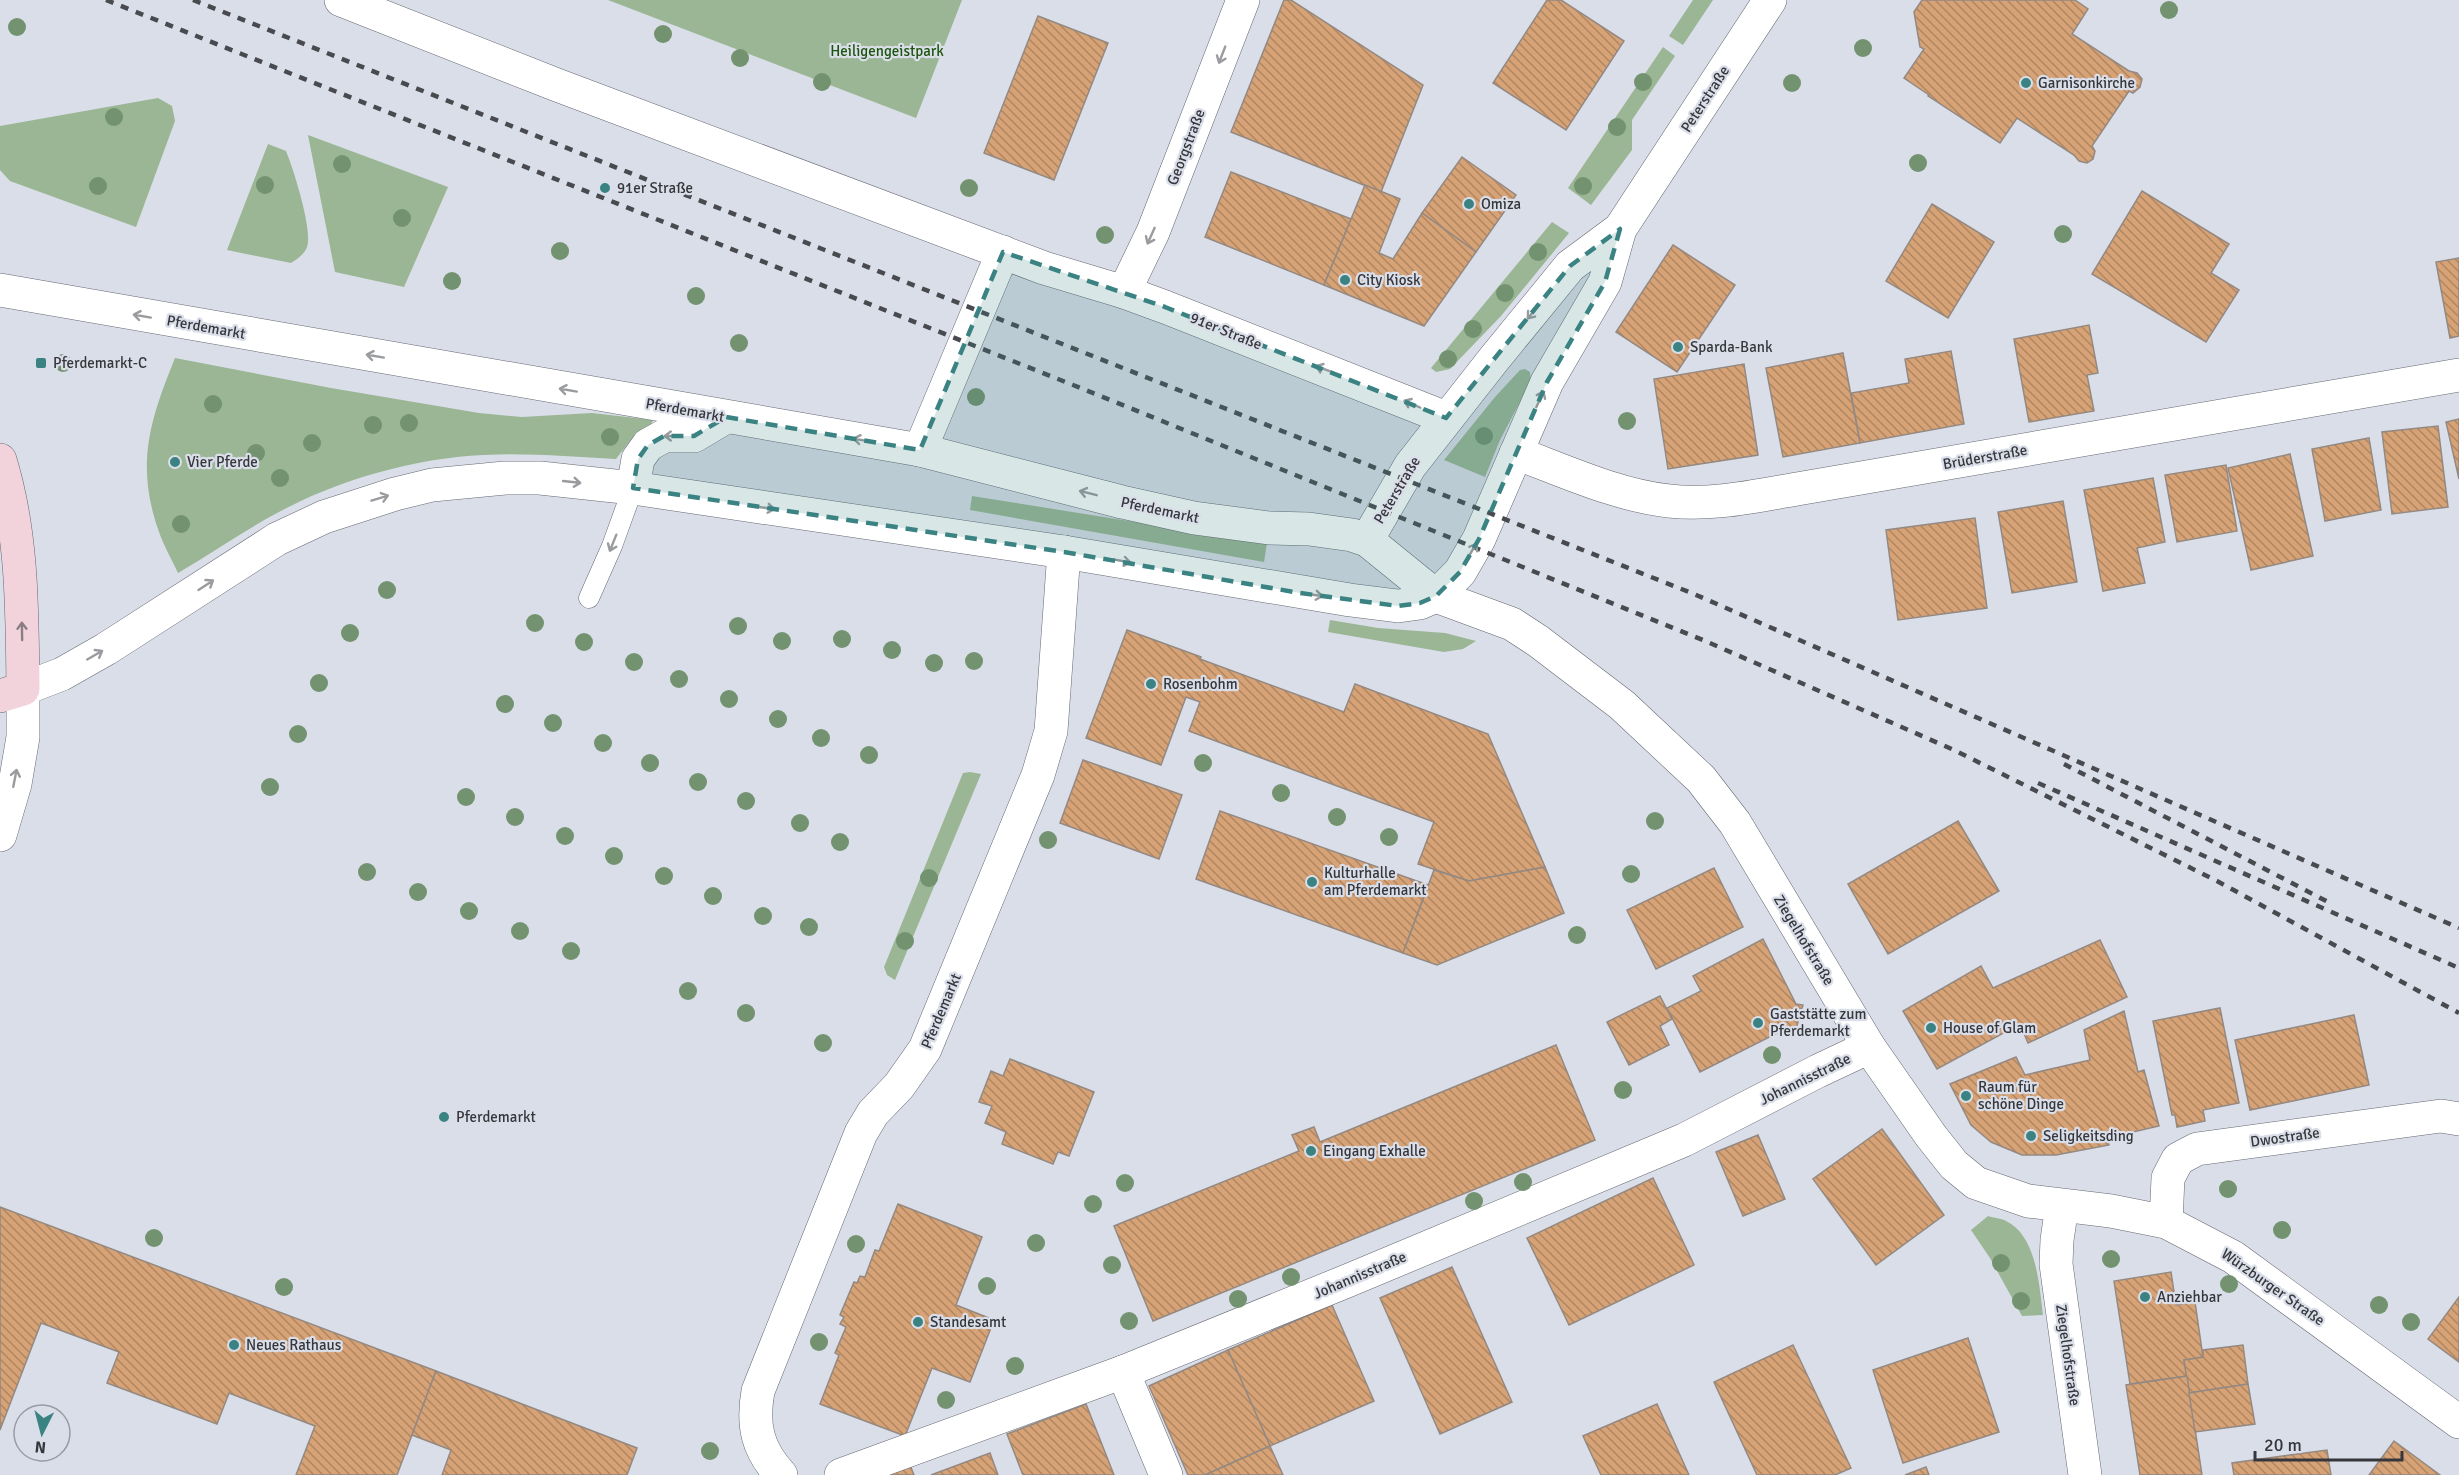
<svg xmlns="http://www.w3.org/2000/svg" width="2459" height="1475" font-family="Signika,sans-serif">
  <defs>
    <pattern id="building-back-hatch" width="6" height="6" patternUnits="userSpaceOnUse" patternTransform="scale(1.5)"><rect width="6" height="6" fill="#d7a376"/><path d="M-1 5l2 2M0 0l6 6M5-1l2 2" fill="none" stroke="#af8662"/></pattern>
  </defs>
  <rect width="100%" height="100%" fill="#dadee9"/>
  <g fill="#9ab694">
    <path d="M608 0H962L916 118Z"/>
    <path d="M1693 0H1713L1683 45 1669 36Z"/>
    <path d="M1663 47 1675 56 1632 120V150L1591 205 1568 188Z"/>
    <path d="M158 98 172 106 175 121 136 227 10 181 0 170V126Z"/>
    <path d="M308 135 448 187 404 287 335 272Z"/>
    <path d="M268 144 286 151C293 168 313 230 307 247 304 255 297 259 291 263L227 250Z"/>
    <path d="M1552 222 1569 233 1501 316 1450 369 1436 372 1431 368Z"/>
    <path d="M175 358 331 388 479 413 522 417 592 413 653 420 650 427 635 434 616 459C564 456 509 451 457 457 396 464 333 483 279 512 245 530 212 553 178 573 172 560 164 546 159 532 135 465 150 420 175 358Z"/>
    <path d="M1525 369 1530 372 1531 381 1500 440 1485 477 1444 460 1495 397 1520 370Z"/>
    <path d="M972 496 1267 543 1264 562 970 510Z"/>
    <path d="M1330 620 1378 628 1445 633 1476 641 1463 649 1444 652 1328 632Z"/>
    <path d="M970 772 981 774 895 980 887 975 884 967 963 773Z"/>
    <path d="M1988 1216C1994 1218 2001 1218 2006 1221 2037 1236 2039 1285 2043 1315L2022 1316 1990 1258 1971 1230Z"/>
  </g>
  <g fill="url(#building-back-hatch)" stroke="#938982" stroke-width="1.5">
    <path d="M1284 0H1291L1423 85 1381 192 1231 132Z"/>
    <path d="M1547 0H1561L1624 41 1566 130 1493 83Z"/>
    <path d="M1922 0H2075L2088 9 2072 34 2129 71 2137 73 2142 79 2140 87 2133 93 2129 91 2092 146 2095 151 2093 159 2087 163 2079 161 2074 155 2017 118 2000 143 1928 96 1929 95 1904 78 1924 49 1920 47 1914 12Z"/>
    <path d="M1038 16 1108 43 1054 180 984 153Z"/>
    <path d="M1462 157 1516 195 1476 252 1422 213Z"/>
    <path d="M1231 172 1351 219 1324 285 1205 237Z"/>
    <path d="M1365 185 1400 199 1379 253 1393 259 1422 213 1476 252 1424 326 1324 285Z"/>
    <path d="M2142 191 2229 244 2211 273 2239 290 2206 342 2092 274Z"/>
    <path d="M1932 204 1994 242 1948 318 1886 281Z"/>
    <path d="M1673 245 1735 285 1677 372 1616 332Z"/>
    <path d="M2459 258V336L2450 338 2436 262Z"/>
    <path d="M2089 325 2098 373 2087 375 2094 411 2029 422 2014 339Z"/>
    <path d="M1951 351 1964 424 1860 443 1851 393 1909 383 1905 359Z"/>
    <path d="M1843 353 1860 443 1783 457 1766 368Z"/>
    <path d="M1744 364 1758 455 1668 469 1654 379Z"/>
    <path d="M2459 419V479L2446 422Z"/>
    <path d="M2438 426 2448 507 2392 514 2382 432Z"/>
    <path d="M2369 438 2381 510 2325 521 2312 449Z"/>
    <path d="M2290 454 2313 556 2251 570 2228 468Z"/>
    <path d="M2226 465 2237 531 2177 542 2165 475Z"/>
    <path d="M2153 478 2165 542 2137 548 2145 583 2103 591 2084 490Z"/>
    <path d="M2063 501 2077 582 2012 593 1998 512Z"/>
    <path d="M1975 518 1987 608 1898 620 1886 530Z"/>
    <path d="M1127 630 1201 657 1200 659 1344 712 1355 684 1488 734 1545 867 1469 881 1418 864 1434 822 1189 731 1200 702 1186 697 1161 765 1086 738Z"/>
    <path d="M1083 760 1182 795 1159 859 1060 823Z"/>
    <path d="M1220 811 1428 885 1403 953 1196 879Z"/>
    <path d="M1958 821 1999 891 1888 954 1848 884Z"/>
    <path d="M1545 867 1564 913 1437 965 1403 953 1434 870 1469 881Z"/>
    <path d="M1714 868 1743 927 1656 969 1627 910Z"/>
    <path d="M1763 939 1796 1004 1803 1005 1796 1029 1789 1027 1700 1072 1667 1008 1701 991 1693 976Z"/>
    <path d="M2100 940 2127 997 2028 1043 2020 1024 1937 1069 1903 1011 1981 966 1993 988Z"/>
    <path d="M1660 996 1672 1019 1660 1026 1669 1045 1629 1065 1607 1022Z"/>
    <path d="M2220 1008 2239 1103 2203 1110 2205 1121 2177 1127 2175 1115H2172L2153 1021Z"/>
    <path d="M2124 1011 2138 1072 2144 1070 2159 1126 2107 1138 2109 1145 2056 1155H2022L1991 1142 1971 1125 1950 1084 2016 1057 2025 1075 2090 1060 2084 1030Z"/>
    <path d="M2354 1015 2369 1085 2250 1110 2235 1040Z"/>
    <path d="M1556 1045 1595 1140 1153 1321 1114 1226 1299 1151 1292 1135 1314 1127 1320 1142Z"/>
    <path d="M1010 1059 1094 1092 1069 1156 1058 1152 1053 1164 1002 1144 1006 1132 985 1123 992 1106 979 1102 991 1071 1003 1076Z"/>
    <path d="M1882 1129 1944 1215 1876 1265 1813 1179Z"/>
    <path d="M1758 1135 1785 1199 1743 1216 1716 1152Z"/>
    <path d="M1653 1178 1694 1265 1569 1325 1527 1238Z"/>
    <path d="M898 1204 982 1237 956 1305 994 1320 970 1382 932 1368 905 1436 820 1404 839 1355 835 1353 846 1327 840 1324 844 1317 840 1315 854 1282 857 1283 860 1276 865 1277 875 1250 879 1251Z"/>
    <path d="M0 1207 436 1371 397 1475H296L315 1426 229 1393 217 1424 107 1383 119 1352 41 1323 0 1430Z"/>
    <path d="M1452 1267 1512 1402 1440 1434 1380 1298Z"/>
    <path d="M2171 1272 2176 1305 2195 1302 2203 1357 2184 1360 2187 1376 2130 1384 2114 1281Z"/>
    <path d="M2459 1297V1362L2428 1339Z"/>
    <path d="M1332 1305 1374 1401 1270 1446 1228 1350Z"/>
    <path d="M1968 1338 1999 1432 1903 1463 1873 1370Z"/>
    <path d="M1793 1345 1851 1468 1835 1475H1757L1714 1382Z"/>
    <path d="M2243 1345 2248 1384 2189 1393 2184 1360 2203 1357V1350Z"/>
    <path d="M1228 1350 1270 1446 1205 1475H1188L1149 1386Z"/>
    <path d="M436 1371 637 1448 627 1475H442L451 1450 412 1435Z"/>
    <path d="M2187 1376 2202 1475H2140L2126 1385Z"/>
    <path d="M2248 1384 2255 1424 2195 1432 2189 1393Z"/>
    <path d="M1086 1404 1114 1475H1023L1007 1434Z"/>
    <path d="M1657 1404 1689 1475H1601L1583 1436Z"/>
    <path d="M2394 1441 2440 1475H2369Z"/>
    <path d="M1270 1446 1283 1475H1205Z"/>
    <path d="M2327 1450 2331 1475H2234L2232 1463Z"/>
    <path d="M990 1453 998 1475H931Z"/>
    <path d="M910 1465 914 1475H886Z"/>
    <path d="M1926 1467 1929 1475H1905Z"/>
  </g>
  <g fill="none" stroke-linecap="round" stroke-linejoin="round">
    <defs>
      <path id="service" d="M589 598 612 546 633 488"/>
      <g id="minor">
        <path d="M341 0 557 85 1044 268 1124 292 1165 307 1446 418"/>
        <path d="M1124 292 1153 232 1243 0"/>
        <path d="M920 450 1003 252"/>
        <path d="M1516 453C1565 471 1616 495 1669 501 1712 506 1755 496 1797 489L2459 375"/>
        <path d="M1367 540 1436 596 1512 624 1538 641 1622 705 1701 779 1735 823 1869 1047 1931 1136 1954 1165 1976 1183 2028 1201 2111 1211 2166 1222 2233 1257 2459 1422"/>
        <path d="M2062 1206 2057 1240 2056 1264 2085 1475"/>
        <path d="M2166 1222 2168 1178 2178 1159 2197 1149 2441 1116 2459 1119"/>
        <path d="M1123 1372 1166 1475"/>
        <path d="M781 1475C757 1449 752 1425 758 1391L861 1133 873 1113 899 1086 925 1049 1038 775 1051 731 1064 552"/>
        <path d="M841 1475 1123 1372 1347 1281 1684 1140 1818 1071 1869 1047"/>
      </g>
      <g id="tertiary">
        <path d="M0 290 920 450 1122 502 1194 518 1269 528 1309 529 1352 535 1367 540 1410 466 1494 359 1570 266 1620 229"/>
        <path d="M633 488 638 459 648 445 664 436H694L726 417"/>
        <path d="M0 835 15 784 23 737V689L62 674 106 649 277 539 324 517 395 494 432 485 505 478H540L633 488 1064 552 1350 600 1398 606 1420 603 1436 596 1460 572 1479 539 1547 382 1605 282 1620 229 1770 0"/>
      </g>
      <path id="secondary" d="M0 460C23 535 22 612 23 689L0 696"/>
    </defs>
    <use href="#service" stroke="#656872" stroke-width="21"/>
    <use href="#minor" stroke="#656872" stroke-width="34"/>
    <use href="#tertiary" stroke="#656872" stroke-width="34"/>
    <use href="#secondary" stroke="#656872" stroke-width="34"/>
    <use href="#service" stroke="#fff" stroke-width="20"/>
    <use href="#minor" stroke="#fff" stroke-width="33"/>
    <use href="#tertiary" stroke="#fff" stroke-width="33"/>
    <use href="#secondary" stroke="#f2d3db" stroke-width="33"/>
    <g stroke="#484a4f" stroke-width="4.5" stroke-dasharray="8 8" stroke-linecap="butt">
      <path d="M106 0 1073 385 1703 640 1954 750 2217 881 2459 1013"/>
      <path d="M193 0 1694 594 2459 928"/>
      <path d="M2064 764 2330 903"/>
      <path d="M2038 783 2459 968"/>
    </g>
  </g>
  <g fill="#729270">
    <circle cx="2169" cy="10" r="9"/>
    <circle cx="17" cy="27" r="9"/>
    <circle cx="663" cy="34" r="9"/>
    <circle cx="1863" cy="48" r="9"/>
    <circle cx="740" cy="58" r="9"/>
    <circle cx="822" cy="82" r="9"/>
    <circle cx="1643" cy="82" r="9"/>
    <circle cx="1792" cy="83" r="9"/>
    <circle cx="114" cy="117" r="9"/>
    <circle cx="1617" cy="127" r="9"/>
    <circle cx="1918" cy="163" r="9"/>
    <circle cx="342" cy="164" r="9"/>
    <circle cx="265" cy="185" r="9"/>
    <circle cx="98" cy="186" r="9"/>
    <circle cx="1583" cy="186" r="9"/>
    <circle cx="969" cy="188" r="9"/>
    <circle cx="402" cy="218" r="9"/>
    <circle cx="2063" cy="234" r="9"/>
    <circle cx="1105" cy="235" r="9"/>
    <circle cx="560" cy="251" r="9"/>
    <circle cx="1538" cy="252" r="9"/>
    <circle cx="452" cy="281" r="9"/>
    <circle cx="1505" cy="293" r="9"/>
    <circle cx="696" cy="296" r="9"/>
    <circle cx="1473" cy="329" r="9"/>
    <circle cx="739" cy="343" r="9"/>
    <circle cx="1448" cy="359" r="9"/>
    <circle cx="63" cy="363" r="9"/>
    <circle cx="976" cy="397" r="9"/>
    <circle cx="213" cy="404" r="9"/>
    <circle cx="1627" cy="421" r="9"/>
    <circle cx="409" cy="423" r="9"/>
    <circle cx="373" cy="425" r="9"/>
    <circle cx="1484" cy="436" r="9"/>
    <circle cx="610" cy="437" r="9"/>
    <circle cx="312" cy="443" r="9"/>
    <circle cx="256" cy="453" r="9"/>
    <circle cx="280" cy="478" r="9"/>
    <circle cx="181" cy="524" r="9"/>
    <circle cx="387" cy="590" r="9"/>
    <circle cx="535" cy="623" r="9"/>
    <circle cx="738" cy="626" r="9"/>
    <circle cx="350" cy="633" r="9"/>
    <circle cx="842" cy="639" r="9"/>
    <circle cx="782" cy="641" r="9"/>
    <circle cx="584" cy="642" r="9"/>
    <circle cx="892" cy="650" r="9"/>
    <circle cx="974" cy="661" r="9"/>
    <circle cx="634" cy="662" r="9"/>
    <circle cx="934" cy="663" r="9"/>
    <circle cx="679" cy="679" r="9"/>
    <circle cx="319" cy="683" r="9"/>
    <circle cx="729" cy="699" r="9"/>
    <circle cx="505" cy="704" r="9"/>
    <circle cx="778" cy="719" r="9"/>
    <circle cx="553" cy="723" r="9"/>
    <circle cx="298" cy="734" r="9"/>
    <circle cx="821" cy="738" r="9"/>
    <circle cx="603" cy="743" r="9"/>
    <circle cx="869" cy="755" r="9"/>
    <circle cx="650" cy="763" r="9"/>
    <circle cx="1203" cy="763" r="9"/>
    <circle cx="698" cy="782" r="9"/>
    <circle cx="270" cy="787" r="9"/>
    <circle cx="1281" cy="793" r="9"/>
    <circle cx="466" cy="797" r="9"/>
    <circle cx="746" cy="801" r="9"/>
    <circle cx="515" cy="817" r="9"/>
    <circle cx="1337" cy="817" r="9"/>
    <circle cx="1655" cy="821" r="9"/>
    <circle cx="800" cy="823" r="9"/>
    <circle cx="565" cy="836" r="9"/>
    <circle cx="1389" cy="837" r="9"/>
    <circle cx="1048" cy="840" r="9"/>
    <circle cx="840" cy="842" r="9"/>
    <circle cx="614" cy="856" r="9"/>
    <circle cx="367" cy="872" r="9"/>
    <circle cx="1631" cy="874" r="9"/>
    <circle cx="664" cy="876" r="9"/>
    <circle cx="929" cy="878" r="9"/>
    <circle cx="418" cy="892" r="9"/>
    <circle cx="713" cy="896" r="9"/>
    <circle cx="469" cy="911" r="9"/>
    <circle cx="763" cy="916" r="9"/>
    <circle cx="809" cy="927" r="9"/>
    <circle cx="520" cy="931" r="9"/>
    <circle cx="1577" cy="935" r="9"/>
    <circle cx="905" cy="941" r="9"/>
    <circle cx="571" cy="951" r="9"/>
    <circle cx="688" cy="991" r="9"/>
    <circle cx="746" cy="1013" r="9"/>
    <circle cx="823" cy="1043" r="9"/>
    <circle cx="1772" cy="1055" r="9"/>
    <circle cx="1623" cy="1090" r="9"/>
    <circle cx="1523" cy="1182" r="9"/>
    <circle cx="1125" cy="1183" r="9"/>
    <circle cx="2228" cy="1189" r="9"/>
    <circle cx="1474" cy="1201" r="9"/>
    <circle cx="1093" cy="1204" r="9"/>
    <circle cx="2282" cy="1230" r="9"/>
    <circle cx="154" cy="1238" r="9"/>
    <circle cx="1036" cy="1243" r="9"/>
    <circle cx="856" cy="1244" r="9"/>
    <circle cx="2111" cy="1259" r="9"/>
    <circle cx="2001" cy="1263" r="9"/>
    <circle cx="1112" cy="1265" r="9"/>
    <circle cx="1291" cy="1277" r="9"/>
    <circle cx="2229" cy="1284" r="9"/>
    <circle cx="987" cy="1286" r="9"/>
    <circle cx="284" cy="1287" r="9"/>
    <circle cx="1238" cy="1299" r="9"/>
    <circle cx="2021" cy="1301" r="9"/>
    <circle cx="2379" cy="1305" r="9"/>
    <circle cx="1129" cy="1321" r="9"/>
    <circle cx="2411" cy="1322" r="9"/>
    <circle cx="819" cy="1342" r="9"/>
    <circle cx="1015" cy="1366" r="9"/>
    <circle cx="946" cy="1400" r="9"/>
    <circle cx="710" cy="1451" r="9"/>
  </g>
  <defs><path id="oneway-shaft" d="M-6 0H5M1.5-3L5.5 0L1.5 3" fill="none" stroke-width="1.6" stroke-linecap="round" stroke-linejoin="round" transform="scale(1.5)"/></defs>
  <g stroke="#9a9b9e">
    <use href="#oneway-shaft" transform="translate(1222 55) rotate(111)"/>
    <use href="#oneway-shaft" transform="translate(1151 236) rotate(114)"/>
    <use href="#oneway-shaft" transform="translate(1533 312) rotate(129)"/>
    <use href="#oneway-shaft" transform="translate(142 316) rotate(-170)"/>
    <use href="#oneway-shaft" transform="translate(375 356) rotate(-170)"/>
    <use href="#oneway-shaft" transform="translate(1324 369) rotate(-159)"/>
    <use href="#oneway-shaft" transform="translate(568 390) rotate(-170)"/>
    <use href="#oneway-shaft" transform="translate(1540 399) rotate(-66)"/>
    <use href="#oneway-shaft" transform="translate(1412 404) rotate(-157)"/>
    <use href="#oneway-shaft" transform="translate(673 436) rotate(180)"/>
    <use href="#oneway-shaft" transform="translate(862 440) rotate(-170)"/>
    <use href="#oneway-shaft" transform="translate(572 482) rotate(6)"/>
    <use href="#oneway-shaft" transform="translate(1088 493) rotate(-166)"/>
    <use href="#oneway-shaft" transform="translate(380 498) rotate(-17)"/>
    <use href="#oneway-shaft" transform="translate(766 508) rotate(8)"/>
    <use href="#oneway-shaft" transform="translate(613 543) rotate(112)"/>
    <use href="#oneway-shaft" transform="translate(1472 551) rotate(-59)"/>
    <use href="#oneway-shaft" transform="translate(1122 561) rotate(10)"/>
    <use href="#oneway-shaft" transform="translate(206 585) rotate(-33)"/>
    <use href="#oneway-shaft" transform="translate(1314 595) rotate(8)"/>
    <use href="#oneway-shaft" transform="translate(95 655) rotate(-30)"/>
    <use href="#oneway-shaft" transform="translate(15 778) rotate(-79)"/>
  </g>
  <use stroke="#8b7d84" href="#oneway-shaft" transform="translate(22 631) rotate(-91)"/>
  <path fill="#3b8383" fill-opacity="0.2" stroke="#3b8383" stroke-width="4.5" stroke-dasharray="12 8" stroke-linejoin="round" d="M1620 229 1605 282 1547 382 1479 539 1460 572 1436 596 1420 603 1398 606 1300 593 1064 552 633 488 638 459 648 445 664 436H694L726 417 920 450 1003 252 1165 307 1446 418 1570 266Z"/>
  <g fill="#3b8383" stroke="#dadee9" stroke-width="2">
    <circle cx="2026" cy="83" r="6"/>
    <circle cx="605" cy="188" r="6"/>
    <circle cx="1469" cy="204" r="6"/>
    <circle cx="1345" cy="280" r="6"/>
    <circle cx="1678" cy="347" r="6"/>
    <rect x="35" y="357" width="12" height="12" rx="3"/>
    <circle cx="175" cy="462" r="6"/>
    <circle cx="1151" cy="684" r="6"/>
    <circle cx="1312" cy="882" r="6"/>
    <circle cx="1758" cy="1023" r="6"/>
    <circle cx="1931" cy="1028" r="6"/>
    <circle cx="1966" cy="1096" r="6"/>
    <circle cx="444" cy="1117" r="6"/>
    <circle cx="2031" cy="1136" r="6"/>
    <circle cx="1311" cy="1151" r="6"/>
    <circle cx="2145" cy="1297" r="6"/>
    <circle cx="918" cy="1322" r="6"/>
    <circle cx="234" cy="1345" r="6"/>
  </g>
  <g text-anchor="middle" stroke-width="4.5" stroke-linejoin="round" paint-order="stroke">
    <g font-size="15" fill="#1d540d" stroke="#dadee9">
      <text x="887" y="56">Heiligengeistpark</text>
    </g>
    <g font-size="15" fill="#36373c" stroke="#dadee9" text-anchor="start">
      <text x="2038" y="88">Garnisonkirche</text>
      <text x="617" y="193">91er Straße</text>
      <text x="1481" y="209">Omiza</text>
      <text x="1357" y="285">City Kiosk</text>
      <text x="1690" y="352">Sparda-Bank</text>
      <text x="53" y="368">Pferdemarkt-C</text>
      <text x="187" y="467">Vier Pferde</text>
      <text x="1163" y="689">Rosenbohm</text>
      <text x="1324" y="878">Kulturhalle<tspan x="1324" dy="17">am Pferdemarkt</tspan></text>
      <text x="1770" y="1019">Gaststätte zum<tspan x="1770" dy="17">Pferdemarkt</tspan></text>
      <text x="1943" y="1033">House of Glam</text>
      <text x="1978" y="1092">Raum für<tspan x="1978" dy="17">schöne Dinge</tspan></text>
      <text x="456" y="1122">Pferdemarkt</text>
      <text x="2043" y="1141">Seligkeitsding</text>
      <text x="1323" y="1156">Eingang Exhalle</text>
      <text x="2157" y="1302">Anziehbar</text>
      <text x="930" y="1327">Standesamt</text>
      <text x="246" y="1350">Neues Rathaus</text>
    </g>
    <g font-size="15" fill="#36373c" stroke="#dadee9">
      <text transform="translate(1705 99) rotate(-57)" y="5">Peterstraße</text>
      <text transform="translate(1186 147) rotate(-69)" y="5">Georgstraße</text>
      <text transform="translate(206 327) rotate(10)" y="5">Pferdemarkt</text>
      <text transform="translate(1226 331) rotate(22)" y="5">91er Straße</text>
      <text transform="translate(685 410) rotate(10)" y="5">Pferdemarkt</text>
      <text transform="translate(1985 457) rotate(-10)" y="5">Brüderstraße</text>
      <text transform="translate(1397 490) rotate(-59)" y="5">Peterstraße</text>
      <text transform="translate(1160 510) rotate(12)" y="5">Pferdemarkt</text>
      <text transform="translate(1804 940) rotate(59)" y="5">Ziegelhofstraße</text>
      <text transform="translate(941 1011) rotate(-67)" y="5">Pferdemarkt</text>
      <text transform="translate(1805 1079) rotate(-26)" y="5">Johannisstraße</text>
      <text transform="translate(2285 1137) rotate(-8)" y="5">Dwostraße</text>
      <text transform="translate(1360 1275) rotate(-23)" y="5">Johannisstraße</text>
      <text transform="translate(2273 1287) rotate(35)" y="5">Würzburger Straße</text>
      <text transform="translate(2068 1355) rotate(82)" y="5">Ziegelhofstraße</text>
    </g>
  </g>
  <g transform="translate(42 1433) rotate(186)"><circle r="28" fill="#dadee9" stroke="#989ba4" stroke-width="1.5"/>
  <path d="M0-4.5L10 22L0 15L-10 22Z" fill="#3b8383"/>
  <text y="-9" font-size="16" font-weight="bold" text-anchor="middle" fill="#36373c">N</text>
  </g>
  <path d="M2255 1451v9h147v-9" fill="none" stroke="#36373c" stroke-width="3"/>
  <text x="2264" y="1451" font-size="18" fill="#36373c" stroke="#dadee9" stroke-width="4.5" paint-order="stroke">20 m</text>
</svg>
